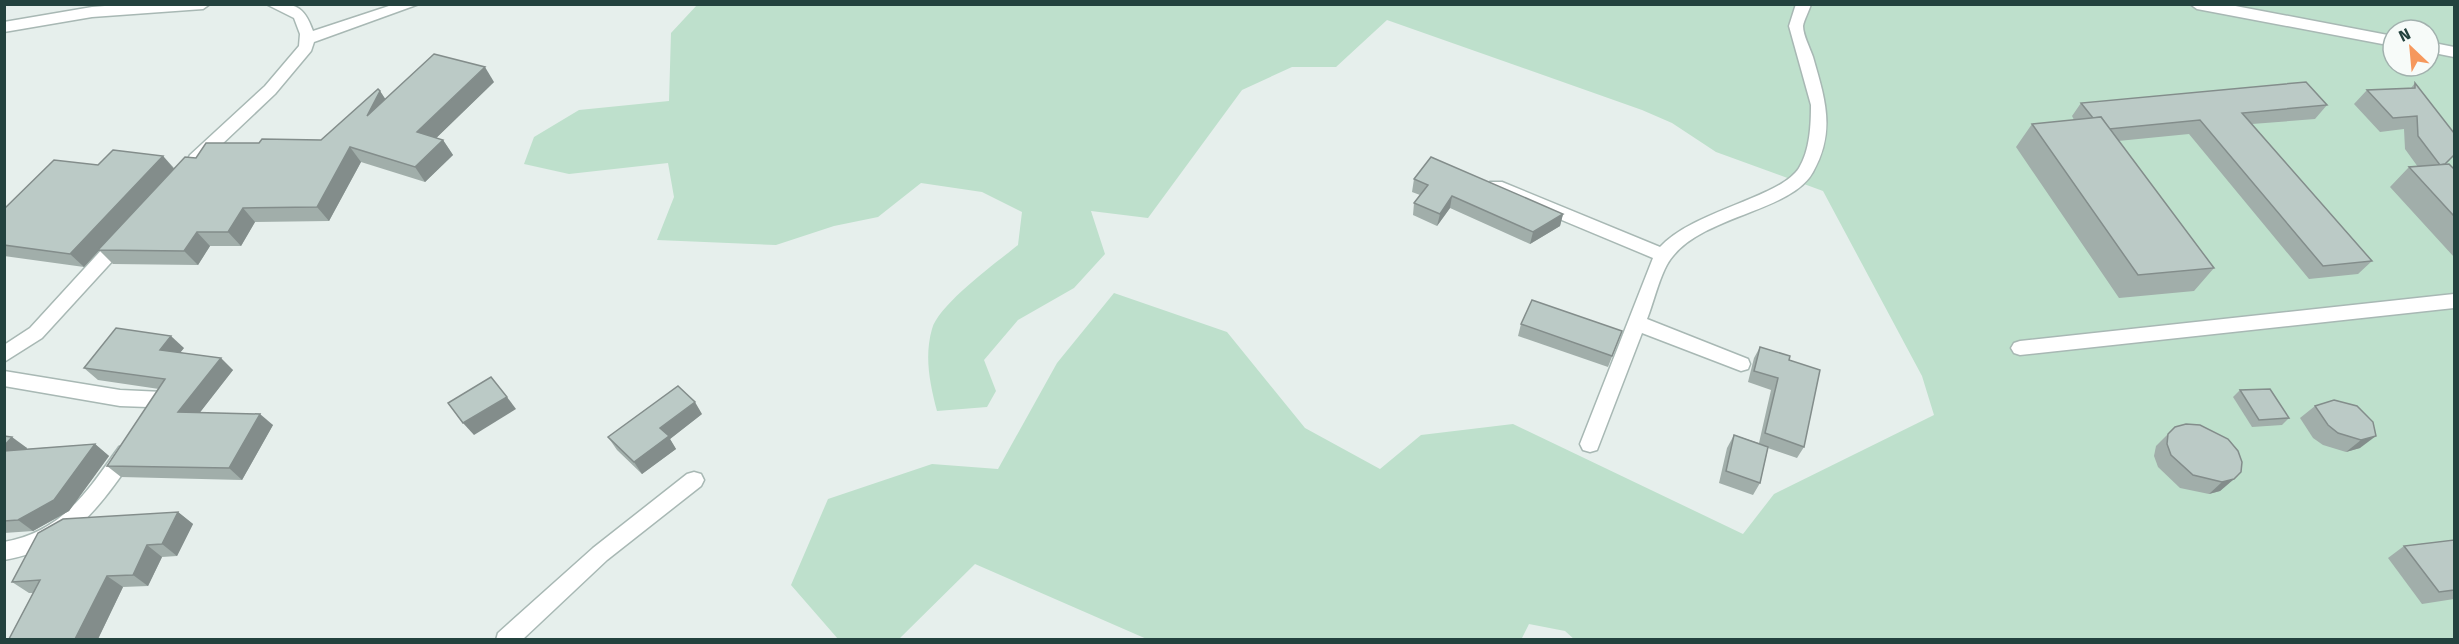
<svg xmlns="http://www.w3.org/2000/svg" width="2459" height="644" font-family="'Fira Sans',sans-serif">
  <rect width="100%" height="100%" fill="#e6efec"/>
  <path fill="#bee0cc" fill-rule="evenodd" d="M697 5H2454V639L1575 640 1565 631 1529 624 1521 640H1149L975 564 899 639H838L791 585 828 499 932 464 998 469 1057 363 1114 293 1227 332 1305 428 1380 469 1421 435 1513 424 1743 534 1774 494 1934 415 1922 376 1823 191 1716 152 1672 123 1642 110 1387 20 1336 67H1292L1242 90 1148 218 1091 211 1105 254 1074 288 1018 320 984 360 996 391 987 407 937 411C930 384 924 357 932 329 939 304 997 262 1018 245L1022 212 982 192 921 183 878 217 834 226 776 245 657 240 674 197 668 163 569 174 524 164 534 137 579 110 669 101 671 33ZM2393 30H2429V66H2393Z"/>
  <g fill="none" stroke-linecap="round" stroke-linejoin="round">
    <defs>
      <g id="minor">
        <path d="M130 4H210L203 9 92 17 4 32V22L92 7Z"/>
        <path d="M266 4C294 4 303 3 313 31L395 4H419L314 42 311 51 275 94 202 163H190L188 159 190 155 265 86 299 46 300 34 294 18Z"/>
        <path d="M1796 4H1811C1809 11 1804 20 1803 26 1803 35 1810 48 1813 57 1825 99 1836 131 1813 172 1792 211 1706 215 1673 256 1661 269 1654 302 1647 319L1748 359 1750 364 1748 369 1741 371 1642 333 1597 450 1590 452 1583 450 1580 444 1653 258 1490 190 1488 186 1490 182H1502L1660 247C1694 210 1780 198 1799 168 1810 150 1811 125 1811 105L1789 26Z"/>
        <path d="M2190 4H2225L2393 36V46L2197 9Z"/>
        <path d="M2429 42 2454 47V57L2429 52Z"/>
        <path d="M122 233 128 234 131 239 128 244 42 338 4 362V345L30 328 116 234Z"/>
        <path d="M2454 294V308L2020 355 2014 353 2011 348 2014 343 2020 341Z"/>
        <path d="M4 371 120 390 163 392 170 395 172 400C167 411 162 420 149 416L148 407 120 406 4 386Z"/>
        <path d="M126 445 133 447 136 453 133 459C97 510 70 549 4 560V542C62 532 88 491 119 447Z"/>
        <path d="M694 472 701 474 704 480 701 486 607 560 522 640H496L498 633 593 548 687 474Z"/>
      </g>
    </defs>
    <use href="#minor" stroke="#a8b8b4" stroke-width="3"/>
    <use href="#minor" fill="#fff" fill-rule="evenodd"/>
  </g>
  <g fill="#a1aeaa">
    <path d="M494 82 436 138 443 140 453 155 425 182 361 162 329 221 255 222 241 246H210L198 265 113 264 99 250 84 267 4 256V209L98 165 163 156 174 168 196 158 259 143 321 140 380 91 385 99Z"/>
    <path d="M2415 83 2445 164 2454 169V257L2390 187 2409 167H2418L2405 149 2404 129 2380 132 2354 104 2367 90 2411 88Z"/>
    <path d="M2081 103 2327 105 2315 119 2252 124 2372 261 2358 274 2309 279 2189 134 2118 141 2214 268 2194 291 2119 298 2016 147 2032 124 2074 120 2072 116Z"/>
    <path d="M1414 179 1563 214 1560 226 1530 244 1450 208 1437 226 1413 215 1414 203 1420 195 1412 192Z"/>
    <path d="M1521 324 1622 331 1608 367 1518 336Z"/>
    <path d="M1760 347 1789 360 1804 447 1797 458 1768 448 1760 483 1753 495 1719 483 1727 448 1734 435 1759 443 1771 390 1748 382 1754 358Z"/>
    <path d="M184 348 180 352 233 370 200 412 273 425 242 480 121 477 107 466 159 389 98 380 84 368Z"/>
    <path d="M2240 390 2289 418 2282 425 2252 427 2233 397Z"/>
    <path d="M2315 406 2373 422 2360 448 2346 452 2323 445 2313 438 2300 418Z"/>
    <path d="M702 414 670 439 676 449 642 474 617 450 608 437Z"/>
    <path d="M2175 427 2234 479 2220 491 2209 494 2180 488 2158 467 2154 456 2156 446Z"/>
    <path d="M4 436 27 448V449L95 444 109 456 69 511 33 531 4 533Z"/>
    <path d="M178 512 193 524 177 556 162 557 148 586 123 587 98 639H9L34 593H29L12 582Z"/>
    <path d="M2454 540V599L2422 604 2388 558 2404 546Z"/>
  </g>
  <g fill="#838d8b">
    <path d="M485 67 494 82 427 147 417 132Z"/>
    <path d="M380 91 390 106 367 116Z"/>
    <path d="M443 140 453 155 425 182 415 167Z"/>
    <path d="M350 147 361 162 329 221 317 207Z"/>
    <path d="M163 156 174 169 84 267 70 254Z"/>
    <path d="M1452 196 1450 208 1437 226 1440 214Z"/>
    <path d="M243 208 255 222 241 246 228 232Z"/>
    <path d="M1563 214 1560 226 1530 244 1533 232Z"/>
    <path d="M197 232 210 246 198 265 184 251Z"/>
    <path d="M171 336 184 348 173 362 160 350Z"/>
    <path d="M221 358 233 370 191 424 178 412Z"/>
    <path d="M507 397 516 409 474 435 463 423Z"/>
    <path d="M695 402 702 414 670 439 676 449 642 474 634 462 660 428Z"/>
    <path d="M260 414 273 425 242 480 229 468Z"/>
    <path d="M2376 436 2360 448 2346 452 2361 440Z"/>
    <path d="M12 437 27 448 16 462 4 454V446Z"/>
    <path d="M95 444 109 456 69 511 33 531 18 520Z"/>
    <path d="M2234 479 2220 491 2209 494 2222 482Z"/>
    <path d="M178 512 193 524 177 556 162 544Z"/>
    <path d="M147 545 162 557 148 586 133 575Z"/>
    <path d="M107 576 123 587 98 639H75Z"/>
  </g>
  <g fill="#bbcac6" stroke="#838d8b" stroke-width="1.5">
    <path d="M434 54 485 67 417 132 443 140 415 167 350 147 317 207 243 208 228 232H197L184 251 98 250 185 157 196 158 206 143H259L262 139 321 140 378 89 380 91 367 116Z"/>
    <path d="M2306 82 2327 105 2242 113 2372 261 2323 266 2200 120 2109 129 2101 117 2093 118 2081 103Z"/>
    <path d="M2415 83 2454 133V155L2445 164 2440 165 2418 136 2417 116 2393 118 2367 90 2415 88Z"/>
    <path d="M2101 117 2214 268 2138 275 2032 124Z"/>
    <path d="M113 150 163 156 70 254 4 245V209L54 160 98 165Z"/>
    <path d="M1431 157 1563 214 1533 232 1452 196 1440 214 1414 203 1428 185 1414 179Z"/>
    <path d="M2449 164 2454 169V216L2409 167Z"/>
    <path d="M1532 300 1622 331 1612 356 1521 324Z"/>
    <path d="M116 328 171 336 160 350 221 358 178 412 260 414 229 468 107 466 165 379 84 368Z"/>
    <path d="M1760 347 1790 356 1789 360 1820 370 1804 447 1765 433 1778 378 1754 371Z"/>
    <path d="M491 377 507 397 463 423 448 403Z"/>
    <path d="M678 386 695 402 660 428 669 436 634 462 608 437Z"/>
    <path d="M2270 389 2289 418 2259 420 2240 390Z"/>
    <path d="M2334 400 2357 406 2373 422 2376 436 2361 440 2338 433 2328 425 2315 406Z"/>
    <path d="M2186 424 2200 425 2228 439 2238 451 2242 462 2241 472 2234 479 2222 482 2193 475 2171 455 2167 444 2168 434 2175 427Z"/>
    <path d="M1734 435 1768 447 1760 483 1726 471Z"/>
    <path d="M4 436 12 437 4 446Z"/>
    <path d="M95 444 54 500 18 520 4 521V451Z"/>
    <path d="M178 512 162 544 147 545 133 575 107 576 75 639H9L40 580 12 582 38 533 63 519Z"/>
    <path d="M2454 540V590L2439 592 2404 546Z"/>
  </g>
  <rect width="2459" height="644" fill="none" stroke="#23423e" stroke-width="12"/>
  <g transform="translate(2411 48) rotate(334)"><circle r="28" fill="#f7fbf9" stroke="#a2b1ae" stroke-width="1.5"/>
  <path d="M0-4.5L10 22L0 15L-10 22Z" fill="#f6985d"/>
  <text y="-9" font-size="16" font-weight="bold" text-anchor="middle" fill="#23423e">N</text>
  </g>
</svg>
